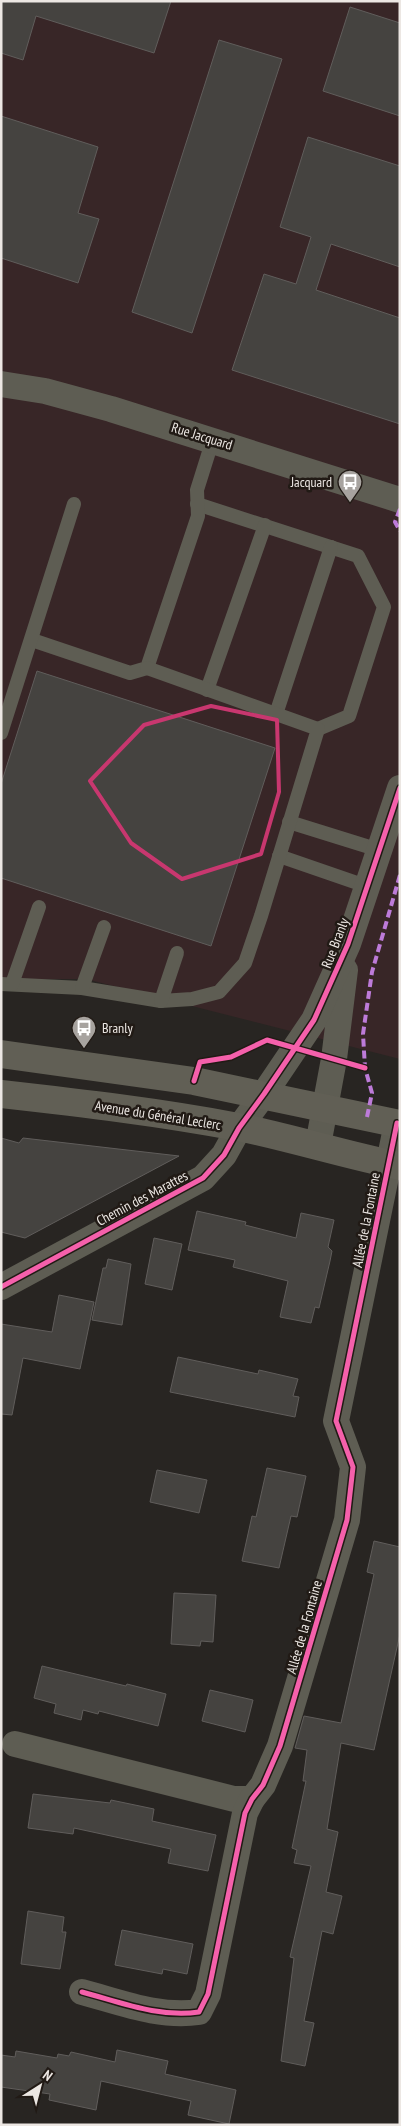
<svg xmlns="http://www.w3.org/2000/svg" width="401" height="2126" font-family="'PT Sans Narrow',sans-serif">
  <rect width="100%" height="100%" fill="#282522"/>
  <path fill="#382627" d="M1 1H400V1059L86 979H1Z"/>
  <g fill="#454340" stroke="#605d5b">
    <path d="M1 1H171L154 53 36 16 23 60 1 53Z"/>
    <path d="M350 7 400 23V116L323 91Z"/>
    <path d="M219 40 282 59 192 333 132 312Z"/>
    <path d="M1 116 98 147 78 213 99 219 78 283 1 258Z"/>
    <path d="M308 137 400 166V267L331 244 316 290 400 318V424L232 370 264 274 296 284 311 237 280 227Z"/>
    <path d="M37 671 275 748 211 946 1 878V784Z"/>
    <path d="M1 1138 19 1143 23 1138 179 1156 25 1238 1 1232Z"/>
    <path d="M197 1211 246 1222 245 1225 296 1238 301 1213 334 1220 328 1247 332 1251 330 1261 319 1308 315 1307 311 1323 280 1317 288 1281 233 1267 235 1260 188 1250Z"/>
    <path d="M154 1238 182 1244 172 1290 145 1284Z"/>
    <path d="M108 1259 131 1264 122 1325 92 1320 103 1268H106Z"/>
    <path d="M59 1295 94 1302 80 1369 23 1358 12 1415 1 1414V1324L52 1332Z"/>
    <path d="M178 1357 258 1374 259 1370 298 1379 293 1396 299 1397 295 1417 170 1392Z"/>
    <path d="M267 1468 306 1476 297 1517 291 1516 279 1568 242 1561 252 1516 256 1517Z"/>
    <path d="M157 1470 207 1480 199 1513 150 1502Z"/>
    <path d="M374 1541 400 1547V1634L374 1750 341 1743 327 1829 338 1832 326 1892 342 1896 333 1934 322 1931 304 2021 314 2023 305 2066 281 2061 294 1958 290 1957 311 1866 294 1863 297 1850 292 1848 306 1781H303L307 1750 295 1748 304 1716 341 1723 374 1574 367 1572Z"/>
    <path d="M174 1593 216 1595 213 1642 201 1641 200 1646 171 1644Z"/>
    <path d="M42 1666 126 1686 127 1684 166 1694 158 1726 99 1711 98 1714 83 1710 81 1720 54 1713 56 1704 34 1698Z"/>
    <path d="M210 1690 253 1700 245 1732 202 1721Z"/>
    <path d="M33 1794 110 1803 111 1800 154 1809 152 1821 216 1835 208 1871 168 1863 171 1849 74 1828 73 1834 28 1828Z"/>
    <path d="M28 1911 64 1917 62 1932H66L60 1969 21 1964Z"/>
    <path d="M122 1930 193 1944 187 1974 163 1969 162 1974 115 1965Z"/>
    <path d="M117 2050 168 2061 165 2074 236 2090 229 2124 188 2115 191 2101 101 2081 96 2110 49 2100 50 2094 1 2087V2055L15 2057 16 2051 57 2058 58 2054 69 2056 71 2052 115 2062Z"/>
  </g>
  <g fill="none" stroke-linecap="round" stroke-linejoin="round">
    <g stroke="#5e5d53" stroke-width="14">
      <path d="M197 504 358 556 384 607 349 716 318 729"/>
      <path d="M32 640 130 673 147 668 198 516 197 490 213 439"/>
      <path d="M207 690 265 525"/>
      <path d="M276 714 331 547"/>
      <path d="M1 733 74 504"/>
      <path d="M289 822 379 850"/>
      <path d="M279 856 366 886"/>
      <path d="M1 984 82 988 161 1001 192 999 219 992 245 963 261 916 318 729 147 668"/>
      <path d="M12 984 39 907"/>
      <path d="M82 988 104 927"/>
      <path d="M161 1001 177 953"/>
    </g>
    <g stroke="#5e5d53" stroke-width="26">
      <path d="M1 384 45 391 111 409 400 500"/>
      <path d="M318 1145 334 1059 345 970"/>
      <path d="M1 1287 203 1178 224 1155 239 1128 264 1094 314 1020 348 944 400 788"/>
      <path d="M15 1744 234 1799H252"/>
      <path d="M82 1992C120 2002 159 2018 199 2012L208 1994 245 1813 252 1799 263 1785 280 1746 347 1520 353 1467 336 1421 397 1123"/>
    </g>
    <g stroke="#615f55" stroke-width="28">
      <path d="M1 1054 194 1081 400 1124"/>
      <path d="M1 1094C81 1103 159 1112 238 1127 292 1138 345 1155 400 1166"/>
    </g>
    <g stroke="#bd7bd9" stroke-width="4" stroke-dasharray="8 4" stroke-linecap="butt">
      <path d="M400 509 395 522 400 531"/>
      <path d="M367 1117 372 1093 365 1068 363 1034 372 972 400 875"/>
    </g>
    <defs>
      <g id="cycleway">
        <path d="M194 1081 200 1062 231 1057 267 1040 365 1068"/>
        <path d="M1 1287 203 1178 224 1155 239 1128 264 1094 314 1020 348 944 400 788"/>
        <path d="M82 1992C120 2002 159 2018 199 2012L208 1994 245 1813 252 1799 263 1785 280 1746 347 1520 353 1467 336 1421 397 1123"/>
      </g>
    </defs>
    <use href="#cycleway" stroke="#211a15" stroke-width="8"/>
    <use href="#cycleway" stroke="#f560ab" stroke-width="5"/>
  </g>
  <path fill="none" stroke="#c8376f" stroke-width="4" stroke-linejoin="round" d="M211 706 277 720 279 792 261 854 182 879 131 843 90 781 144 725Z"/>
  <defs>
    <symbol id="bus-pin" viewBox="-11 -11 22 30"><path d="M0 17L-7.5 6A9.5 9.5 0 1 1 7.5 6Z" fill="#a7a39f" stroke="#211a15"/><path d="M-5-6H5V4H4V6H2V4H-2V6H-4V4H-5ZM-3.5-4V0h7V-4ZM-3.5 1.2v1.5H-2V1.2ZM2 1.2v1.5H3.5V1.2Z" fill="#fff"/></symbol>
  </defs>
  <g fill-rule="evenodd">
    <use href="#bus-pin" x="336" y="468" width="28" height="38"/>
    <use href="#bus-pin" x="70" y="1014" width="28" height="38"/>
  </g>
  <g text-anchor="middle" stroke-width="5" stroke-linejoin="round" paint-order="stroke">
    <g font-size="14" fill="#ece7e3" stroke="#211a15">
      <text transform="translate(202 436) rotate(17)" y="5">Rue Jacquard</text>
      <text transform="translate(335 943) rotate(-69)" y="5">Rue Branly</text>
      <text transform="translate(158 1115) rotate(9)" y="5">Avenue du Général Leclerc</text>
      <text transform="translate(142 1198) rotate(-28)" y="5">Chemin des Marattes</text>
      <text transform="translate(366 1220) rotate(-79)" y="5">Allée de la Fontaine</text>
      <text transform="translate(304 1627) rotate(-74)" y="5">Allée de la Fontaine</text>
    </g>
    <g font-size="14" fill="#ece7e3" stroke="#211a15" text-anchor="end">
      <text x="332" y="487">Jacquard</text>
      <text x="102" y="1033" text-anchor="start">Branly</text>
    </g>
  </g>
  <rect width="401" height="2126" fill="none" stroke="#ece7e3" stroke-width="5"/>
  <g transform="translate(40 2086) rotate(36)" stroke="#211a15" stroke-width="4" paint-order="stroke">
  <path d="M0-4L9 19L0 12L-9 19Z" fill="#ece7e3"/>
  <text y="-8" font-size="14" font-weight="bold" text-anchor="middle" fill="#ece7e3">N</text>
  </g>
</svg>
